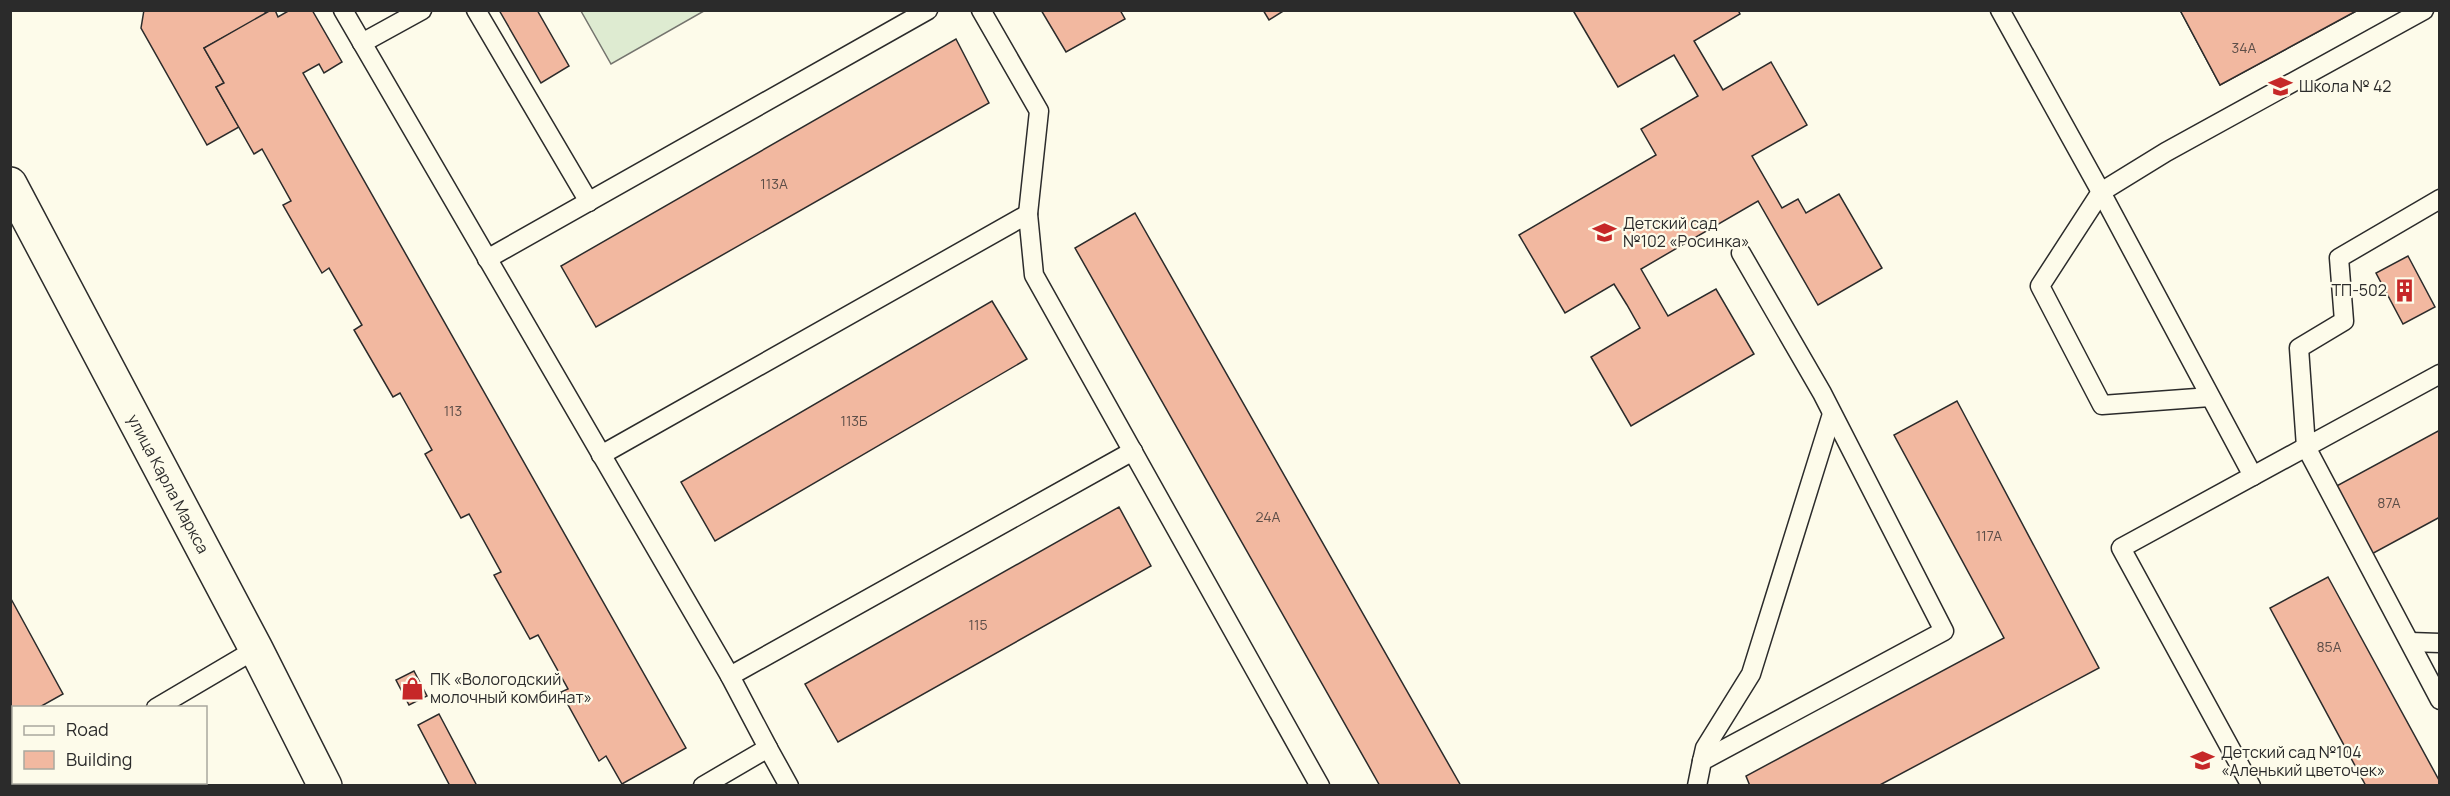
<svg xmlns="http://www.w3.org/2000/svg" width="2450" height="796" font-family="Manrope,sans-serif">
  <rect width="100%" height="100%" fill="#fdfbea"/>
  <path fill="#deebd1" stroke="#74746e" stroke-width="1.5" d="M581 11H704L611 64Z"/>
  <g fill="#f2b8a0" stroke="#2b2b2b" stroke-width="1.5">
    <path d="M144 10H264L266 14 204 48 224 83 216 87 239 127 207 145 141 28Z"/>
    <path d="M271 10H275L278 17 290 10H312L342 62 324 73 319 64 303 73 686 748 622 784 606 756 599 761 561 692 568 689 538 635 530 639 494 575 501 572 469 514 461 518 425 454 432 450 400 393 393 397 354 330 362 325 329 268 322 273 283 205 291 201 262 149 254 154 216 87 224 83 204 48Z"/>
    <path d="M499 10H537L569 66 541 83Z"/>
    <path d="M1041 10H1120L1125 19 1066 52Z"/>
    <path d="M1263 10H1285L1269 20Z"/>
    <path d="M1576 10H1738L1740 14 1694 41 1723 90 1771 62 1807 125 1752 156 1782 208 1798 199 1806 213 1839 194 1882 268 1818 305 1758 201 1641 269 1668 316 1716 289 1754 354 1631 426 1591 357 1640 328 1627 305 1614 284 1565 313 1519 235 1656 155 1641 129 1698 96 1674 55 1618 87 1574 12Z"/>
    <path d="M2180 10H2358L2220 85Z"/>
    <path d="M2180 10H2358L2220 85Z"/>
    <path d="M956 39 989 103 596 327 561 266Z"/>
    <path d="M1135 213 1461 786H1380L1075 248Z"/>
    <path d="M2408 256 2435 307 2403 324 2376 273Z"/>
    <path d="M992 301 1027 359 715 541 681 482Z"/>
    <path d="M1957 401 2099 668 1878 786H1750L1746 776 2004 638 1894 435Z"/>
    <path d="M2440 430V517L2368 556 2331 489Z"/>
    <path d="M1119 507 1151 566 838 742 805 684Z"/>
    <path d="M2328 577 2440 782V786H2366L2270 608Z"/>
    <path d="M10 597 63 694 38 708H14V721L10 722Z"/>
    <path d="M414 671 427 696 409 705 396 680Z"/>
    <path d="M439 714 477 786H450L418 725Z"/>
  </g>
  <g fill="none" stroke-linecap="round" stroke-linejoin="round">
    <defs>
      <g id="service">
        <path d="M343 10 730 676 768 748 703 786"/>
        <path d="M476 10 589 202"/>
        <path d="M981 10 1039 111 1028 214"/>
        <path d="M2000 10 2101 192 2253 476"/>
        <path d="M362 43 422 10"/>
        <path d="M2440 199 2339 258 2344 321 2299 348 2306 447 2440 374"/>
        <path d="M487 259 928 10"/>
        <path d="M2210 397 2102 405 2040 286 2101 192 2166 152 2424 10"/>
        <path d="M601 455 1028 214 1034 275 1320 786"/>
        <path d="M2410 642 2440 643"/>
        <path d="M730 676 1133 451"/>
        <path d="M156 708 256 649"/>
        <path d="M768 748 789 786"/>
        <path d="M1702 761 1705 748 1751 674 1832 414"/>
        <path d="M22 786 27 782"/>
        <path d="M1697 786 1702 761 1944 631 1822 393 1741 253"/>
        <path d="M2251 786 2121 548 2306 447 2440 700"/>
      </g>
      <g id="minor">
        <path id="s1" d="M10 184 256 649 325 786"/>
      </g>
    </defs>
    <use href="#service" stroke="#2b2b2b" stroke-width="21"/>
    <use href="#minor" stroke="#2b2b2b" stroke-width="36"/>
    <use href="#service" stroke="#fdfbea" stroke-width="18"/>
    <use href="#minor" stroke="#fdfbea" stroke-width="33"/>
  </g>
  <defs>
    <symbol id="school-bare" viewBox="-9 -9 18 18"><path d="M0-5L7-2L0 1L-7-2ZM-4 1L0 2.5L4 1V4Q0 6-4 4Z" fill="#c62828" stroke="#fdfbea" stroke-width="2.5" paint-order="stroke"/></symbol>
    <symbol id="building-bare" viewBox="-9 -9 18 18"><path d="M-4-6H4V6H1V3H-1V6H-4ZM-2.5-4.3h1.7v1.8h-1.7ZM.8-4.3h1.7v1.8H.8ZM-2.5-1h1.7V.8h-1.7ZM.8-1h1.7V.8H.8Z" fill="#c62828" stroke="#fdfbea" stroke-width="2.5" paint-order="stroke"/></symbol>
    <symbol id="shop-bare" viewBox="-9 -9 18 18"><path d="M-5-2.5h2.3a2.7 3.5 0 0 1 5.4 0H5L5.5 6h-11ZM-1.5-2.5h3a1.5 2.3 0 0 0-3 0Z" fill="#c62828" stroke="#fdfbea" stroke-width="2.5" paint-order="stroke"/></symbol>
  </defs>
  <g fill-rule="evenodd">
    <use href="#school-bare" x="2264" y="70" width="33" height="33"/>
    <use href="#school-bare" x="1588" y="216" width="33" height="33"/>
    <use href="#building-bare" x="2388" y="274" width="33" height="33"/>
    <use href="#shop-bare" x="396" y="672" width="33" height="33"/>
    <use href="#school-bare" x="2186" y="744" width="33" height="33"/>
  </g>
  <g text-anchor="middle" stroke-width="4.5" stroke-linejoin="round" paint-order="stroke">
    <g font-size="14" fill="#5d4e48">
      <text x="2244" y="53">34А</text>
      <text x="774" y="189">113А</text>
      <text x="453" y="416">113</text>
      <text x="854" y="426">113Б</text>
      <text x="2389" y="508">87А</text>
      <text x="1268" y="522">24А</text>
      <text x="1989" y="541">117А</text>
      <text x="978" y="630">115</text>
      <text x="2329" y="652">85А</text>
    </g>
    <g font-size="16" fill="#2b2b2b" stroke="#fdfbea" text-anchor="start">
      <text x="2299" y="92">Школа № 42</text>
      <text x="1623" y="229">Детский сад<tspan x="1623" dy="18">№102 «Росинка»</tspan></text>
      <text x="2387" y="296" text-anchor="end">ТП-502</text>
      <text x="430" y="685">ПК «Вологодский<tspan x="430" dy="18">молочный комбинат»</tspan></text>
      <text x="2221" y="758">Детский сад №104<tspan x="2221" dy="18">«Аленький цветочек»</tspan></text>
    </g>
    <g font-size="16" fill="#2b2b2b" stroke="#fdfbea">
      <text dy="6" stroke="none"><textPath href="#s1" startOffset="339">улица Карла Маркса</textPath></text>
    </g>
  </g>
  <rect width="2450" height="796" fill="none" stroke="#2b2b2b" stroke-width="24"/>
  <rect x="12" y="706" width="195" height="78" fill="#fdfbea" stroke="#a9a89e" stroke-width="1.5"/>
  <rect x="24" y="726" width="30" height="9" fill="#fdfbea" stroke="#a9a89e" stroke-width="1.5"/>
  <text x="66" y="736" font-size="18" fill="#2b2b2b">Road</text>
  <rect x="24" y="751" width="30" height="18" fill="#f2b8a0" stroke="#a9a89e" stroke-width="1.5"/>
  <text x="66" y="766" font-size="18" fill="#2b2b2b">Building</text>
</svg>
